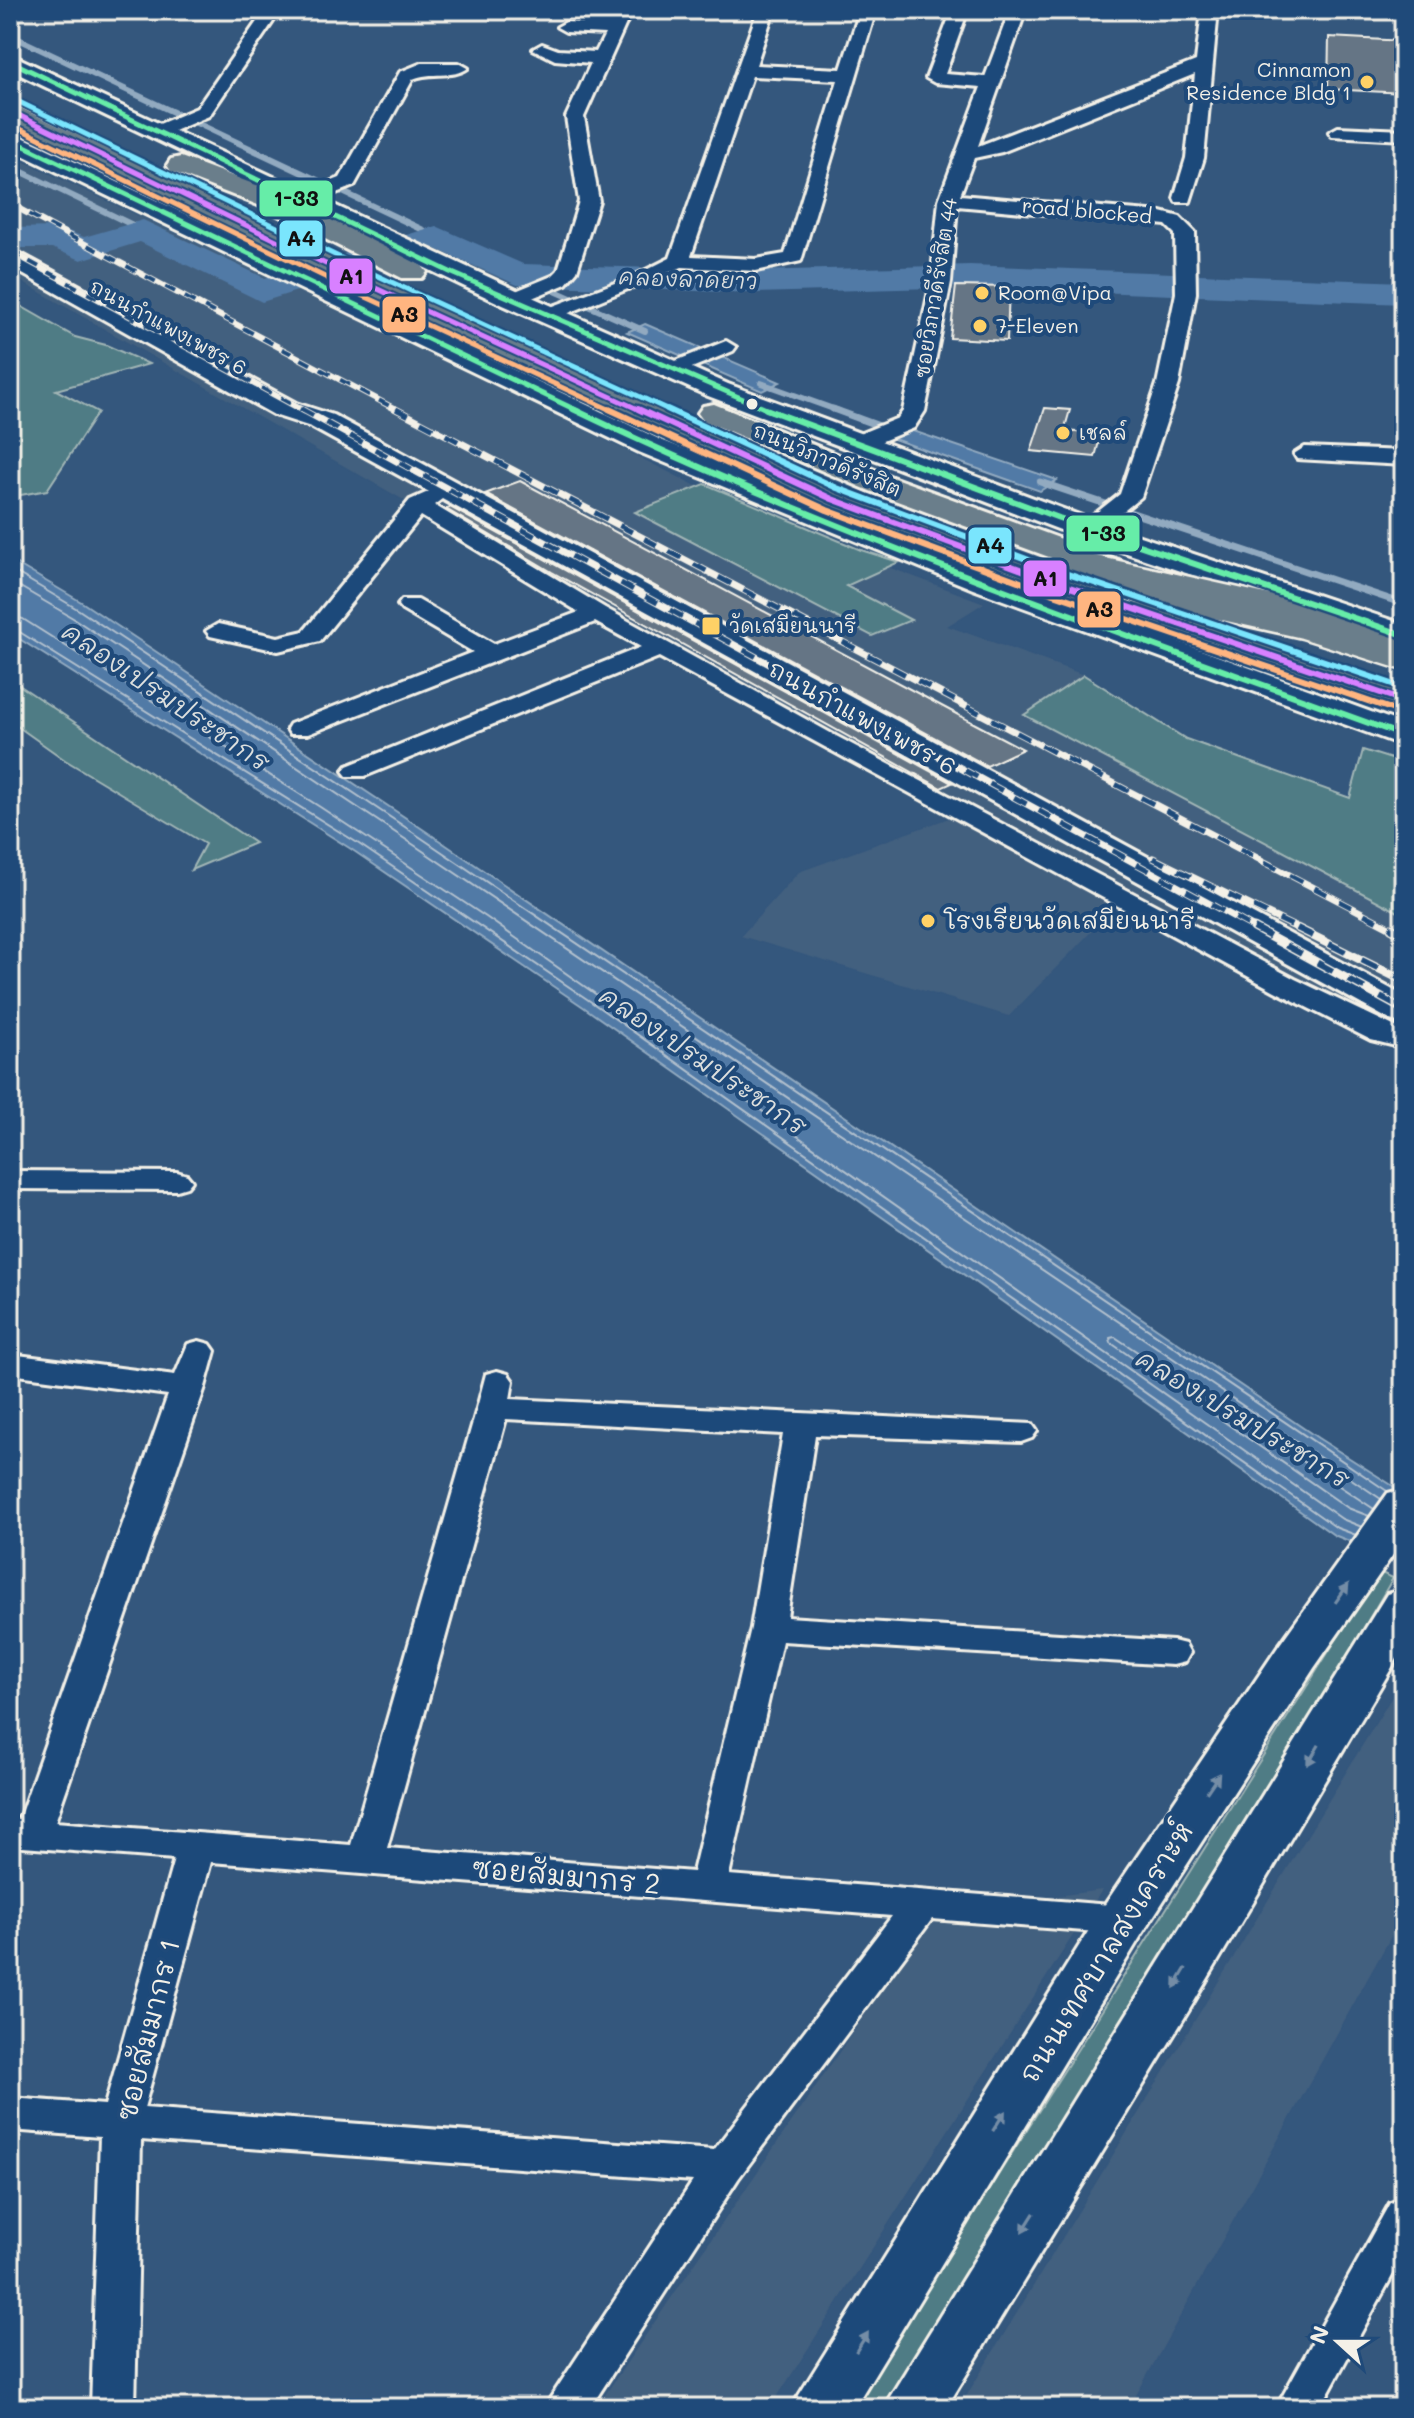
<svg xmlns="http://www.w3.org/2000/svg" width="1414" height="2418" font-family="Mali,'Playpen Sans Thai',sans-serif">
  <rect width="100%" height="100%" fill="#34577d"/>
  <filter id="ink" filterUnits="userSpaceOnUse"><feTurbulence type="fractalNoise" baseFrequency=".0125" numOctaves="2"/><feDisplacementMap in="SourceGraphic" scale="16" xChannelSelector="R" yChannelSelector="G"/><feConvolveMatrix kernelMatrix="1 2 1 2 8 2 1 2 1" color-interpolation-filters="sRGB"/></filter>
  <g filter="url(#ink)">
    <g fill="#43607f">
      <path d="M10 155 475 375 768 522 984 603 947 626 1084 675 1025 715 1404 915V1042L640 635 10 275Z"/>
      <path d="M955 816 1116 906 1009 1016 741 936 799 872Z"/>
      <path d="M1404 1677V1913L1129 2408H959Z"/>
      <path d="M1102 1890 770 2408H596L935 1912Z"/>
    </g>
    <g fill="#4f7c85" stroke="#a2b6b6" stroke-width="2">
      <path d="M10 300 75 337 106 345 149 364 56 390 98 412 47 490 10 497Z"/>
      <path d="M705 484 861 550 899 562 846 586 911 620 872 636 635 512Z"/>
      <path d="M1084 675 1186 739 1350 798 1363 750 1404 763V915L1024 715Z"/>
      <path d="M10 680V679L255 843 191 870 205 844 65 760 10 721Z"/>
      <path d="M1379 1572 1393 1578 1199 1909 886 2408H851Z"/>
    </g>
    <g fill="#517aa6" stroke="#92aac0" stroke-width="2">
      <path d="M645 324 780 382 762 391 627 332Z"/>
      <path d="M907 429 1057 480 1040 491 891 438Z"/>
      <path d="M10 560 83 603 424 830 1318 1438 1404 1493V1563L1334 1535 582 1006 351 849 10 633Z"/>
    </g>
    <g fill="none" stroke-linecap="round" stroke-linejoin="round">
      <g stroke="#b3c1ce" stroke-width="2">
        <path d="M10 569 79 610 420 837 1387 1491"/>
        <path d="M10 581 73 618 414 845 1381 1499"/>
        <path d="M10 616 23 619 320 807 486 917 1342 1519 1362 1527"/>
        <path d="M10 626 356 842 587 999 1337 1528 1356 1535"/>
        <path d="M1369 1516 1348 1508 1111 1343 1110 1338 1115 1337 1374 1509"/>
      </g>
      <g stroke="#92aac0" stroke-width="6">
        <path d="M10 35 436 236"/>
        <path d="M10 166 143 230"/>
        <path d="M517 274 645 331"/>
        <path d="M761 383 839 411"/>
      </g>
      <g stroke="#92aac0" stroke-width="7">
        <path d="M833 409 890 430"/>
        <path d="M1040 482 1404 604"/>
      </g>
      <path fill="#517aa6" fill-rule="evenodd" d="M143 220 265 278 436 226 523 264 755 271 970 265 1404 282V304L970 287 755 293 517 285 434 248 262 302 140 242 81 260 52 248H10V228L58 227 84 237Z"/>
    </g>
    <g fill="#657585" stroke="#f4f1e8" stroke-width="2">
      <path d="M1329 37 1404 41V93L1328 89Z"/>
      <path d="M956 286 1009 287 1007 341 950 338Z"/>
      <path d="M1045 408 1070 410 1064 431 1101 434 1095 457 1031 451Z"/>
      <path d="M520 481 964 718 1023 749 987 766 485 494Z"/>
      <path d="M450 507 952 783 941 788 552 572 446 509Z"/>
    </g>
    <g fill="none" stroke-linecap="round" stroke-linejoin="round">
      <defs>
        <g id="street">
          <path d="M265 10H281L209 116 162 136H150V128L197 108Z"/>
          <path d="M616 10H632L584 117 599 201 577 271 566 284 520 303H506L503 299 506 295 552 276 558 270 579 201 566 117 591 63 555 60 533 49 542 44 558 50 596 52 605 34 566 32 557 27 566 22 609 24Z"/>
          <path d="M758 10H774L756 65 841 69 860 10H876L801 261 756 271 682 267 554 319H540L537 315 540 311 636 275 670 258ZM752 76 838 80 785 254 756 259 691 256Z"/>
          <path d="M952 10H968L945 74 985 77 1010 10H1026L978 146 1196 61 1202 10H1218L1204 158 1190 202H1176L1174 198 1186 158 1195 74 1002 152 974 158 960 195 1161 212 1180 217 1195 232 1196 293 1179 384 1141 497 1095 534 1087 536 1076 529 1120 494 1157 384 1176 293 1175 234 1166 225 957 206 951 282 925 411 914 428 863 449 855 451 844 444 847 439 898 418 903 411 931 282 939 200 981 87 935 83 926 78Z"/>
          <path d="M422 63H459L468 68C454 79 430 71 413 79L354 186 308 204H294V196L340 178 400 72Z"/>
          <path d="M1338 127 1404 130V140L1332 136 1329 132Z"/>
          <path d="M726 341 736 347 733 351 677 374 670 376 660 370 663 366Z"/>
          <path d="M1305 447 1404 451V465L1297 459 1294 454Z"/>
          <path d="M435 489 446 496 434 505 605 608 836 736 1295 979 1404 1031V1048L1371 1040 1275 991 659 657 365 776H347L343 771 347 766 641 647 595 622 308 734H290L287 729 290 724 473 652 402 610 398 605 402 600H418L494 644 579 612 421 516 320 641 278 651 210 636 206 631 218 624 278 637 304 631 410 500Z"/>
          <path d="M10 1171 177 1172 187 1175 192 1181 187 1187 177 1190 10 1189Z"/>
          <path d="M199 1341 210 1344 215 1351 205 1387 55 1822 351 1845 477 1408 486 1374 497 1371 508 1374 513 1381 510 1399 1032 1424 1037 1431 1032 1438 1021 1442 815 1435 787 1617 1173 1641 1185 1644 1190 1653 1185 1662 1173 1665 782 1641 729 1875 1123 1906 1136 1910 1142 1920 1136 1930 1123 1934 932 1919 738 2179 590 2408H544L693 2181 141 2140 135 2408H91L100 2137 10 2130V2098L105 2105 174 1859 10 1846V1818L19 1819 168 1395 10 1374V1354L175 1375 188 1344ZM506 1419 783 1434 751 1628 693 1872 387 1848ZM211 1862 892 1916 714 2150 144 2108Z"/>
          <path d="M1404 2198V2254L1320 2408H1276L1390 2203Z"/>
        </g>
        <g id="secondary">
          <path d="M10 54 523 293 728 384 1098 522 1403 624 1404 636 1391 641 1379 638 1076 536 708 396 503 305 10 70Z"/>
          <path d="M10 131 661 440 995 575 1404 724V746L973 589 639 452 10 149Z"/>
          <path d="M10 248 296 403 333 415 1404 996V1024L1390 1020 311 427 274 415 10 267Z"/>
          <path d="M1404 1489V1539L1314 1668 1142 1934 854 2408H791L1104 1906 1280 1644 1388 1493Z"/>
          <path d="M1404 1589V1647L1189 2010 946 2408H883L1387 1594Z"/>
        </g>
        <g id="highway">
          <path d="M10 103 379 279 844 492 1061 573 1404 689V712L1037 587 820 506 359 291 10 121Z"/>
          <path d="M181 157 278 193 422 266 427 272 422 278H402L258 205 171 171 167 165 171 159Z"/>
          <path d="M714 404 892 477 1127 563 1132 570 1127 577 1115 580 1103 577 870 491 703 420 698 413 703 406Z"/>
        </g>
      </defs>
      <use href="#street" stroke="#f4f1e8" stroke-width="6"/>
      <use href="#secondary" stroke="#f4f1e8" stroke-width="6"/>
      <use href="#highway" stroke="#f4f1e8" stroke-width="6"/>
      <use href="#street" fill="#1f4a7a" fill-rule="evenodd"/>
      <use href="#secondary" fill="#1f4a7a" fill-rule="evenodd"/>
      <use href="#highway" fill="#6b7e8b" fill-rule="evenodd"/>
      <defs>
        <g id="rail-far2">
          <path d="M10 204 399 411"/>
          <path d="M10 251 304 411"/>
        </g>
        <g id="rail-far1">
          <path d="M301 409 1258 930"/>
          <path d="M396 409 1395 930"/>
          <path d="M1153 858 1301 930"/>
        </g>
        <g id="rail">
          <path d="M1254 928 1404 1010"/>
          <path d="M1297 928 1404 981"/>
          <path d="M1391 928 1404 935"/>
        </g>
      </defs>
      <use href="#rail-far2" stroke="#f4f1e8" stroke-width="6"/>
      <use href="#rail-far1" stroke="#f4f1e8" stroke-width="7"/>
      <use href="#rail" stroke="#f4f1e8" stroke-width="9"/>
      <use href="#rail-far2" stroke="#1f4a7a" stroke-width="4" stroke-dasharray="11" stroke-linecap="butt"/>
      <use href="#rail-far1" stroke="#1f4a7a" stroke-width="5" stroke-dasharray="14" stroke-linecap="butt"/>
      <use href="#rail" stroke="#1f4a7a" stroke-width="6" stroke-dasharray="18" stroke-linecap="butt"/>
      <defs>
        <path id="highway-bridge" d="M1066 567 1306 621 1404 652"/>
      </defs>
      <use href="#highway-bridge" stroke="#f4f1e8" stroke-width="40" stroke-linecap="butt"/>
      <use href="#highway-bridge" stroke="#6b7e8b" stroke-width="35"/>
      <defs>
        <path id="bus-1-far1" d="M10 111 369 285 642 411"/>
        <path id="bus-1" d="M638 409 832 499 1049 580 1404 701"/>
        <path id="bus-2-far1" d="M10 124 364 296 613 411"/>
        <path id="bus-2" d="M609 409 827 510 1045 591 1400 712"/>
        <path id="bus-3-far1" d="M15 100 374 274 671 411"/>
        <path id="bus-3" d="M667 409 837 488 1053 569 1404 688"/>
        <g id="bus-4-far1">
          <path d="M10 61 450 272 771 411"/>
          <path d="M10 139 578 411"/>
        </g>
        <g id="bus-4">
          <path d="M573 409C841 538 1125 634 1404 736"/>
          <path d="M766 409 1059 518 1404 635"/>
        </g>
      </defs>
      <use href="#bus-1-far1" stroke="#1f4a7a" stroke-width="9"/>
      <use href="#bus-1" stroke="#1f4a7a" stroke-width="11"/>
      <use href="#bus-2-far1" stroke="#1f4a7a" stroke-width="9"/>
      <use href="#bus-2" stroke="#1f4a7a" stroke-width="11"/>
      <use href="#bus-3-far1" stroke="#1f4a7a" stroke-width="9"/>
      <use href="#bus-3" stroke="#1f4a7a" stroke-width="11"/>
      <use href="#bus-4-far1" stroke="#1f4a7a" stroke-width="9"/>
      <use href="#bus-4" stroke="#1f4a7a" stroke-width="11"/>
      <use href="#bus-1-far1" stroke="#d880ff" stroke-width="5"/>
      <use href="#bus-1" stroke="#d880ff" stroke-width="6"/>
      <use href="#bus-2-far1" stroke="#ffb580" stroke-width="5"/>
      <use href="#bus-2" stroke="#ffb580" stroke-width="6"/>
      <use href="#bus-3-far1" stroke="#7ae5fd" stroke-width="5"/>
      <use href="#bus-3" stroke="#7ae5fd" stroke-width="6"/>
      <use href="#bus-4-far1" stroke="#66eda8" stroke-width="5"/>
      <use href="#bus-4" stroke="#66eda8" stroke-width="6"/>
    </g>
    <defs><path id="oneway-solid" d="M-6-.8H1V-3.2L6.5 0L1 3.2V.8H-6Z" transform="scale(2)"/></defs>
    <g fill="#748da6">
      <use href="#oneway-solid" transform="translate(1342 1593) rotate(-55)"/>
      <use href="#oneway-solid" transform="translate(1313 1755) rotate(121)"/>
      <use href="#oneway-solid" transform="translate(1213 1783) rotate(-56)"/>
      <use href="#oneway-solid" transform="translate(1180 1978) rotate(121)"/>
      <use href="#oneway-solid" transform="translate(999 2121) rotate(-58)"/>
      <use href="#oneway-solid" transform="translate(1028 2223) rotate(122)"/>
      <use href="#oneway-solid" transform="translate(862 2342) rotate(-58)"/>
    </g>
  </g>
  <g fill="#ffd166" stroke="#1f4a7a" stroke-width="3">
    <circle cx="1367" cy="82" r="8"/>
    <circle cx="982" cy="293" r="8"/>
    <circle cx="980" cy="326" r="8"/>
    <circle cx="1063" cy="433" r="8"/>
    <rect x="701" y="616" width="20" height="20" rx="4"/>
    <circle cx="928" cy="921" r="8"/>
  </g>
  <circle fill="#f4f1e8" stroke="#1f4a7a" stroke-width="3" cx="752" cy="404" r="7"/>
  <g text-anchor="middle" stroke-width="8" stroke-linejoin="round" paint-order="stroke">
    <g font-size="20" fill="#f4f1e8" stroke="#1f4a7a" text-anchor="start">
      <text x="1351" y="77" text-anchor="end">Cinnamon<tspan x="1351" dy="23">Residence Bldg 1</tspan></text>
      <text x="998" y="300">Room@Vipa</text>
      <text x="996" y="333">7-Eleven</text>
      <text x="1079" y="440">เชลล์</text>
      <text x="729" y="633">วัดเสมียนนารี</text>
    </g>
    <g font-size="20" fill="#f4f1e8" stroke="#1f4a7a">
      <text transform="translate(1087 211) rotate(5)" y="7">road blocked</text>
      <text transform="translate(936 288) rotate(-81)" y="7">ซอยวิภาวดีรังสิต 44</text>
      <text transform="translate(168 327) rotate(29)" y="7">ถนนกำแพงเพชร 6</text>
      <text transform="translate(827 460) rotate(23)" y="7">ถนนวิภาวดีรังสิต</text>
    </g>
    <g font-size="22" font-style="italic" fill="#dcdfde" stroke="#1f4a7a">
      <text transform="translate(688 279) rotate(2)" y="8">คลองลาดยาว</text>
    </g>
    <g font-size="24" fill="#f4f1e8" stroke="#1f4a7a">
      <text transform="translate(862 718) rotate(29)" y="8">ถนนกำแพงเพชร 6</text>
    </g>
    <g font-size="24" fill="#f4f1e8" stroke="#1f4a7a" text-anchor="start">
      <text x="944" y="929">โรงเรียนวัดเสมียนนารี</text>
    </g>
    <g font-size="26" font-style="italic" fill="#dcdfde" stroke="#1f4a7a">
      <text transform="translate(166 697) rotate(34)" y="9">คลองเปรมประชากร</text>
      <text transform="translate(703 1061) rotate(34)" y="9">คลองเปรมประชากร</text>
      <text transform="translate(1243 1419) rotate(31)" y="9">คลองเปรมประชากร</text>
    </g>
    <g font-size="28" fill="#f4f1e8" stroke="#1f4a7a">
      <text transform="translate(566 1876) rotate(5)" y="10">ซอยสัมมากร 2</text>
      <text transform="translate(1106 1952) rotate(-58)" y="10">ถนนเทศบาลสงเคราะห์</text>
      <text transform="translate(148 2030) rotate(-76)" y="10">ซอยสัมมากร 1</text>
    </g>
  </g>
  <g stroke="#1f4a7a" stroke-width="3">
    <rect x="258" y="179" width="76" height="39" rx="8" fill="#66eda8"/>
    <rect x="278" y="219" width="46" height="39" rx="8" fill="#7ae5fd"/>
    <rect x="328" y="257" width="46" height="38" rx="8" fill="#d880ff"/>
    <rect x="381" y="295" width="46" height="39" rx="8" fill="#ffb580"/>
    <rect x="1065" y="514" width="76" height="39" rx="8" fill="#66eda8"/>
    <rect x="967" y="526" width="46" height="39" rx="8" fill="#7ae5fd"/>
    <rect x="1022" y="559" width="46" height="39" rx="8" fill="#d880ff"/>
    <rect x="1076" y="590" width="46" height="39" rx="8" fill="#ffb580"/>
  </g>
  <g font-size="22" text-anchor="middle" font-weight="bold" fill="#111">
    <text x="296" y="206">1-33</text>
    <text x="301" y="246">A4</text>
    <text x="351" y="284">A1</text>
    <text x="404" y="322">A3</text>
    <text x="1103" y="541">1-33</text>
    <text x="990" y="553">A4</text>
    <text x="1045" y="586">A1</text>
    <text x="1099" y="617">A3</text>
  </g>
  <rect width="1414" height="2418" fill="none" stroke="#1f4a7a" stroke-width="40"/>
  <rect x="20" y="20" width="1374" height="2378" fill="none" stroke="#f4f1e8" stroke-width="3" filter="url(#ink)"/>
  <g transform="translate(1338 2342) rotate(291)" stroke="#1f4a7a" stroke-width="6" paint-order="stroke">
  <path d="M0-6L14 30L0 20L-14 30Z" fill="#f4f1e8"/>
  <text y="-12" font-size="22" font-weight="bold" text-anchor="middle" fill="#f4f1e8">N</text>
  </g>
</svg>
